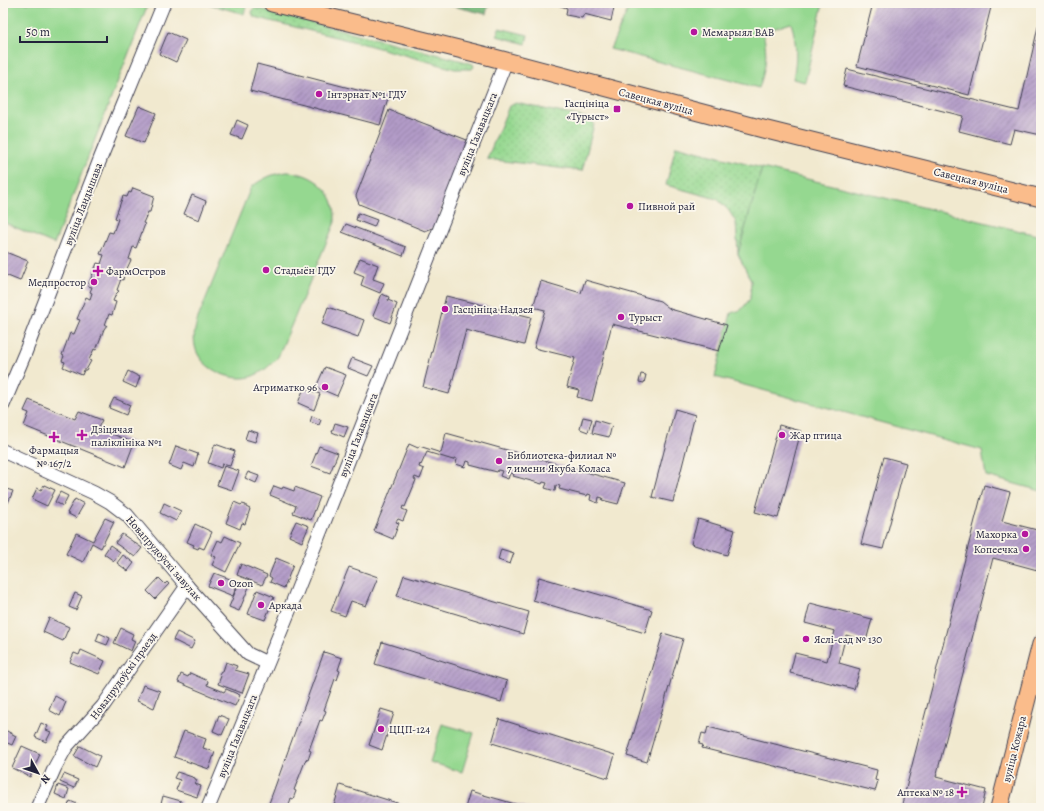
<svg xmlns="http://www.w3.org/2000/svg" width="1044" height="811" font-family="Alegreya,serif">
  <defs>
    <pattern id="grass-dots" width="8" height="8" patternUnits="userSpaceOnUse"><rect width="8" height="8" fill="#95d890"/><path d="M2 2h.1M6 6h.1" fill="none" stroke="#80b97d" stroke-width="1.8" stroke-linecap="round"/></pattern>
    <pattern id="forest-firs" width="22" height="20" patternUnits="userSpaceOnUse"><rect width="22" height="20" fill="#78b87a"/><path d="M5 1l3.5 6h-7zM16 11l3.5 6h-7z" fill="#629565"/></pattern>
    <pattern id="building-hatch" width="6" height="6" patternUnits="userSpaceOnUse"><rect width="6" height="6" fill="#b29bc7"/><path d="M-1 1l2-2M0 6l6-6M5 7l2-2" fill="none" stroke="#907ea3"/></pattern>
  </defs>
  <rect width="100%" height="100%" fill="#fbf7ec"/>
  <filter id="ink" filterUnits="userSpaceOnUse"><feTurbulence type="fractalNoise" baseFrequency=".025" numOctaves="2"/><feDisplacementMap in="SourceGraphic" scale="8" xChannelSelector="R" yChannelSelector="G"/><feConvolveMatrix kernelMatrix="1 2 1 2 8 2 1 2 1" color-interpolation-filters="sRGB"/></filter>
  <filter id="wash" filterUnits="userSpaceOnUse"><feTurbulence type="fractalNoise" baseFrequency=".012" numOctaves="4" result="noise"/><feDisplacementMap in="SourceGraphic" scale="16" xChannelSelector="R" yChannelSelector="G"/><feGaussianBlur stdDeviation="0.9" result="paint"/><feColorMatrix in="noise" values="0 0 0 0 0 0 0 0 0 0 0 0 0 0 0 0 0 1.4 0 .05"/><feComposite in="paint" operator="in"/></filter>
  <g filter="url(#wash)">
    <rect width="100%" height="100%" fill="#f1e9cf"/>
    <g fill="url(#grass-dots)" stroke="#5c7d66">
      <path d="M205 3H236L246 6 244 14Z"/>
      <path d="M256 8 463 61 473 64 474 67 472 69H455L364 44 254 17 252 13 253 9Z"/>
      <path d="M499 28 528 35 526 44 497 36Z"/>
      <path d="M516 103 591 119 594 124 582 171 487 159 509 106Z"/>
      <path d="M676 146 762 168 738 254 736 222 729 211 717 199 666 185Z"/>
    </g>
    <path fill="url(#forest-firs)" stroke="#4d6d5a" d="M440 3H489L486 14Z"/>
    <g fill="#95d890" stroke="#5c7d66">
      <path d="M3 3 148 4 54 244 3 222Z"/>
      <path d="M631 3H823L805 82 793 79C797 60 797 41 791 23L763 32C768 55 766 66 759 88L610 49Z"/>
      <path d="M762 168 1041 236V491L986 476 982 450 715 377 731 313 741 310 750 299 751 281 738 254Z"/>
      <path d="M287 172C306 172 327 184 333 203 335 210 335 216 335 222L278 357C270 366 262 373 250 377 230 382 199 368 195 346 193 336 195 328 198 318L251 187C264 178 271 174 287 172Z"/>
      <path d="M442 724 474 733 462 772 430 762Z"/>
    </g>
    <g id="blocks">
      <g fill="url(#building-hatch)">
        <path d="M551 3H615L611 21 584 14 582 18 566 15 567 8Z"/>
        <path d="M873 3H992L969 95 857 66Z"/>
        <path d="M1040 18 1041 135 1014 129 1010 144 959 131 963 116 843 86 847 69 1019 111Z"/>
        <path d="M168 32 186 40 176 62 159 54Z"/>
        <path d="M257 64 388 98 380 125 250 91Z"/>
        <path d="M139 106 156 113 144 143 126 136Z"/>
        <path d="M389 110 467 140 435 227 425 231 359 204 356 196Z"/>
        <path d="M237 120 248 125 242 139 231 135Z"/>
        <path d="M133 188 154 196 150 212H148L143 223 145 224 136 248 133 247 129 259 131 260 124 275 123 280 121 279 117 290 119 291 116 294 113 301 116 302 112 315 109 314 105 325H107L104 329 96 350 94 349 89 360 91 361 86 370H84L82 375 63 367 65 362 62 361 64 356 62 355 70 333 74 334 80 320 77 319 86 297 90 299 92 293 90 292 92 287 88 286 97 263 101 264 104 255 100 254 109 232 113 233 118 219 115 218 123 196 127 197 129 192 131 193Z"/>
        <path d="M192 195 206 201 199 220 184 214Z"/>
        <path d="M358 213 377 220 374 227 356 220Z"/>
        <path d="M346 224 406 247 403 256 342 232Z"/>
        <path d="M3 251 28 261 20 281 3 274Z"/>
        <path d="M360 258 378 265 373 279 384 283 380 293 361 285 364 276 354 272Z"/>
        <path d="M585 280 660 301 670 309 727 325 719 351 612 324 592 401 577 397 579 390 567 387 575 358 534 348 545 310 533 307 541 281 581 293Z"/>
        <path d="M382 294 389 297 388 300 397 304 390 323 373 316Z"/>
        <path d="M446 296 531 317 524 345 466 330 449 394 423 387Z"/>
        <path d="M328 307 364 320 358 337 322 324Z"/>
        <path d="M352 358 373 366 368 376 348 368Z"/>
        <path d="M325 367 346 375 337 396 316 387Z"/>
        <path d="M128 371 140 377 136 388 123 382Z"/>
        <path d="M641 374 646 375 644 383 639 382Z"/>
        <path d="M304 388 320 394 314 410 298 403Z"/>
        <path d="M114 398 130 405 126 415 109 408Z"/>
        <path d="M29 400 75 419 79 411 102 420 98 428 134 443 125 467 24 426 29 413 24 411Z"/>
        <path d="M675 409 695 415 673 502 652 497Z"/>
        <path d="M312 416 321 420 319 425 310 422Z"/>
        <path d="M583 417 592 419 588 432 580 429Z"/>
        <path d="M595 420 612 425 609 437 592 433Z"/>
        <path d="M335 423 348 427 344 437 332 432Z"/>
        <path d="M779 425 801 431 778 518 755 512Z"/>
        <path d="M248 430 258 433 255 442 245 439Z"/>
        <path d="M446 433 625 483 618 504 602 500 603 498 599 497 598 503 590 500 591 495 588 494 587 496 559 489 560 486 556 485 555 491 545 488 547 483 543 482 542 484 513 476 514 474 510 473 508 479 500 476 502 471 498 470 497 472 470 465V462L467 461 465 467 456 464 457 459 454 458 453 460 427 452 421 465 420 464 419 467 424 469 420 479 415 477 414 479 416 480 405 507 403 506 402 509 407 511 403 521 398 519 396 522 399 523 393 539 374 531 409 444 418 448 419 446 441 453Z"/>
        <path d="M215 444 235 451 230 466 222 464 221 468 208 463Z"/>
        <path d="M176 446 198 454 194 467 184 463 181 470 169 465Z"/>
        <path d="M319 446 338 453 330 473 311 466Z"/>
        <path d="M884 457 906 463 883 549 861 544Z"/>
        <path d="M224 466 239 471 232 490 217 485Z"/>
        <path d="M248 472 259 476 256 483 245 478Z"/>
        <path d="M44 485 55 490 47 506 32 499 37 488 41 490Z"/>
        <path d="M984 485 1010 492 1002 521 1041 531V571L993 558 936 777 986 790 982 808H901Z"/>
        <path d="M274 486 282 489 283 487 294 491 295 487 320 497 311 520 293 513 296 506 270 495Z"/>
        <path d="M3 488 13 491 8 503 3 501Z"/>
        <path d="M60 492 68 496 63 506 55 502Z"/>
        <path d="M75 499 84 504 76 518 67 513Z"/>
        <path d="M234 502 241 505 242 504 246 505V507L250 509 245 524 242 523 240 529 226 523Z"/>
        <path d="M164 503 181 511 176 521 160 513Z"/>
        <path d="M105 518 114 522 101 548 92 543 83 562 66 554 76 533 93 541Z"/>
        <path d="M698 519 735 530 727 555 691 544Z"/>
        <path d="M296 521 309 526 302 542 289 536Z"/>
        <path d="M195 524 212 532 204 549 199 547 198 549 193 547 194 545 187 542Z"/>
        <path d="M122 534 142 548 135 557 115 543Z"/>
        <path d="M225 536 240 543 226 572 212 565 216 557 211 555 218 540 222 542Z"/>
        <path d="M110 545 120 552 114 561 104 554Z"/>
        <path d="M501 549 514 553 510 564 498 560Z"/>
        <path d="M123 555 134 563 128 571 117 563Z"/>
        <path d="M276 558 293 565 284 588 270 582 272 578 269 576Z"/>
        <path d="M241 564 267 575 262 585 237 575Z"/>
        <path d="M349 567 378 577 366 606 351 601 345 616 331 611Z"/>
        <path d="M214 573 238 582 233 596 208 586Z"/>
        <path d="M404 575 529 612 523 634 397 596Z"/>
        <path d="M539 577 652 610 645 633 533 600Z"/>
        <path d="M159 578 165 584 167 582 169 584 155 599 147 591Z"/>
        <path d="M239 583 249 587 239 611 229 607Z"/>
        <path d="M257 590 274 597 265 620 248 614Z"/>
        <path d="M75 593 82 596 76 610 69 607Z"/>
        <path d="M810 603 872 619 866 641 846 635 839 663 860 669 854 689 790 673 795 653 827 661 835 631 805 623Z"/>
        <path d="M49 618 69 627 63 641 43 632Z"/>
        <path d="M121 628 133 634 131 639 135 641 131 651 114 643Z"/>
        <path d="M177 632 195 641 191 649 173 640Z"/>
        <path d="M99 633 110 638 107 645 96 641Z"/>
        <path d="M663 633 683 639 647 762 627 756Z"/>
        <path d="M382 642 507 681 501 702 375 664Z"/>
        <path d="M81 650 105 661 99 674 70 662 74 653 79 655Z"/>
        <path d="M324 652 342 658 338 670 340 671 337 680 335 679 324 710 326 711 322 721 320 720 309 750 311 751 308 760 306 759 294 790 296 791 293 799 291 798 288 808H274L268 806Z"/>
        <path d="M226 662 237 666 235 670 249 674 242 693 218 684 221 676 219 674 221 671H223Z"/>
        <path d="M190 673 208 681 207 685 224 692 226 689 240 695 235 706 178 682 181 674 188 677Z"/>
        <path d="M143 685 160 691 154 708 137 701Z"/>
        <path d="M55 696 66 702 60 716 49 710Z"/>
        <path d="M381 709 394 713 382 750 369 745Z"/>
        <path d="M219 715 229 719 222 735 213 731Z"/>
        <path d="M499 719 615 755 608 778 492 743Z"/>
        <path d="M41 723 48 726 46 730 51 732 46 742 35 737Z"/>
        <path d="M708 727 877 770 875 780 878 781 875 791 702 748 703 745 699 744 702 733 706 734Z"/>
        <path d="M5 730 16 736 12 745 3 741V734Z"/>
        <path d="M184 731 206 739 203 748 215 752 209 769 174 757Z"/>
        <path d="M22 746 40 754 30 777 12 768Z"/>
        <path d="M80 746 100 756 95 767 74 756Z"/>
        <path d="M177 772 195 778V779L197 780 195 784 201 786 197 797 176 790 180 780 174 778Z"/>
        <path d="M64 774 78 780 74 788 60 782Z"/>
        <path d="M58 785 69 789 66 799 55 794Z"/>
        <path d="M340 785 413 808H341L334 806Z"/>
        <path d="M470 791 529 808H465Z"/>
        <path d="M163 796 181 801 179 808H160Z"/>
        <path d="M70 801 87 808H67Z"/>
      </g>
    </g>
  </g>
  <g filter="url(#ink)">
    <use href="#blocks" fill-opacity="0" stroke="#414051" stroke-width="1"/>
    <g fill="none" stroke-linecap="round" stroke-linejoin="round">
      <defs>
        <g id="minor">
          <path d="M3 405 25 353 101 157 164 3"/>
          <path d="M3 451 94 493 110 502 127 515 187 586 248 654 267 663"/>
          <path d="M37 808 55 767 66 747 103 706 187 586"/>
          <path d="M208 808 289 611 506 61"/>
        </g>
        <g id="major">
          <path d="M272 3 487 56 763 129 1041 198"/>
          <path d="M999 808 1041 644"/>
        </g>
      </defs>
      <use href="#minor" stroke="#414051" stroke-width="15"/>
      <use href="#major" stroke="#414051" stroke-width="19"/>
      <use href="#minor" stroke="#fff" stroke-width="13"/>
      <use href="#major" stroke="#fabc8b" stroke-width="17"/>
    </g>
  </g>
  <g fill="#b5179e" stroke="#fbf7ec" stroke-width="1.5">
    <circle cx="694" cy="32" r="4"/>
    <circle cx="319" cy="94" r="4"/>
    <rect x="613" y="105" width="8" height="8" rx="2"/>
    <circle cx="630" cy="206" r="4"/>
    <circle cx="266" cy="270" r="4"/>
    <path d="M96 265h4v4h4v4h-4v4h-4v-4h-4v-4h4z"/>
    <circle cx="94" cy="282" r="4"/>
    <circle cx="445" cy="309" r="4"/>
    <circle cx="621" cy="317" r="4"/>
    <circle cx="325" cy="387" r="4"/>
    <path d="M80 429h4v4h4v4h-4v4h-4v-4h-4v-4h4z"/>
    <circle cx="782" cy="435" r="4"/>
    <path d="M52 431h4v4h4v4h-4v4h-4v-4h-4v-4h4z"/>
    <circle cx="499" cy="461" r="4"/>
    <circle cx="1025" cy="534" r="4"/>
    <circle cx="1026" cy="549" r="4"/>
    <circle cx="221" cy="583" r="4"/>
    <circle cx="261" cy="605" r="4"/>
    <circle cx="806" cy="639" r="4"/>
    <circle cx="381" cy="729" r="4"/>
    <path d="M960 786h4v4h4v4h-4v4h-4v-4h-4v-4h4z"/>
  </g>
  <g text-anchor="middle" stroke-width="3.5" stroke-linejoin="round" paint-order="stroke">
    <g font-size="11" fill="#22223b" stroke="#fbf7ec" text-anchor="start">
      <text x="702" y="36">Мемарыял ВАВ</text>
      <text x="327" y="98">Інтэрнат №1 ГДУ</text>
      <text x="609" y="107" text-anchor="end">Гасцініца<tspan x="609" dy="13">«Турыст»</tspan></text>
      <text x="638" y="210">Пивной рай</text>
      <text x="274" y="274">Стадыён ГДУ</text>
      <text x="106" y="275">ФармОстров</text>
      <text x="86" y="286" text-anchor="end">Медпростор</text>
      <text x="453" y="313">Гасцініца Надзея</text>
      <text x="629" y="321">Турыст</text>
      <text x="317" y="391" text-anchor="end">Агриматко 96</text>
      <text x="91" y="433">Дзіцячая<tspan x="91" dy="13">паліклініка №1</tspan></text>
      <text x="790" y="439">Жар птица</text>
      <text x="54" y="454" text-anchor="middle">Фармацыя<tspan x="54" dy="13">№ 167/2</tspan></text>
      <text x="507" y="459">Библиотека-филиал №<tspan x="507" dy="13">7 имени Якуба Коласа</tspan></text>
      <text x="1017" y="538" text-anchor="end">Махорка</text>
      <text x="1018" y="553" text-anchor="end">Копеечка</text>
      <text x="229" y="587">Ozon</text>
      <text x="269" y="609">Аркада</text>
      <text x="814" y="643">Яслі-сад № 130</text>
      <text x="389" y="733">ЦЦП-124</text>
      <text x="954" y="796" text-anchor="end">Аптека № 18</text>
    </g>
    <g font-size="11" fill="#22223b" stroke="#fbf7ec">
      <text transform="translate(656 101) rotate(15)" y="4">Савецкая вуліца</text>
      <text transform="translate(477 134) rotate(-68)" y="4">вуліца Галавацкага</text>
      <text transform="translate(971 180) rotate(14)" y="4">Савецкая вуліца</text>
      <text transform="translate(83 204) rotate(-69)" y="4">вуліца Ландышава</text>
      <text transform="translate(358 435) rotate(-69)" y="4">вуліца Галавацкага</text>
      <text transform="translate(164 558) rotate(49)" y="4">Новапрудоўскі завулак</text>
      <text transform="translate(123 676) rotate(-54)" y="4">Новапрудоўскі праезд</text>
      <text transform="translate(237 736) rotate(-68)" y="4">вуліца Галавацкага</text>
      <text transform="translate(1014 749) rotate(-76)" y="4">вуліца Кожара</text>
    </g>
  </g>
  <rect width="1044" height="811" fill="none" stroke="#fbf7ec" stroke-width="16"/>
  <g transform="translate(38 773) rotate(130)" stroke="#fbf7ec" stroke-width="3" paint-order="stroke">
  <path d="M0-3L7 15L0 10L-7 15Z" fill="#22223b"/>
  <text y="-6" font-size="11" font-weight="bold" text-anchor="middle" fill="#22223b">N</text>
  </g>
  <path d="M20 36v6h87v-6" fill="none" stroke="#22223b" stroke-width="2"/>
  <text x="26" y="36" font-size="12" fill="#22223b" stroke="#fbf7ec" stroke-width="3" paint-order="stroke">50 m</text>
</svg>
